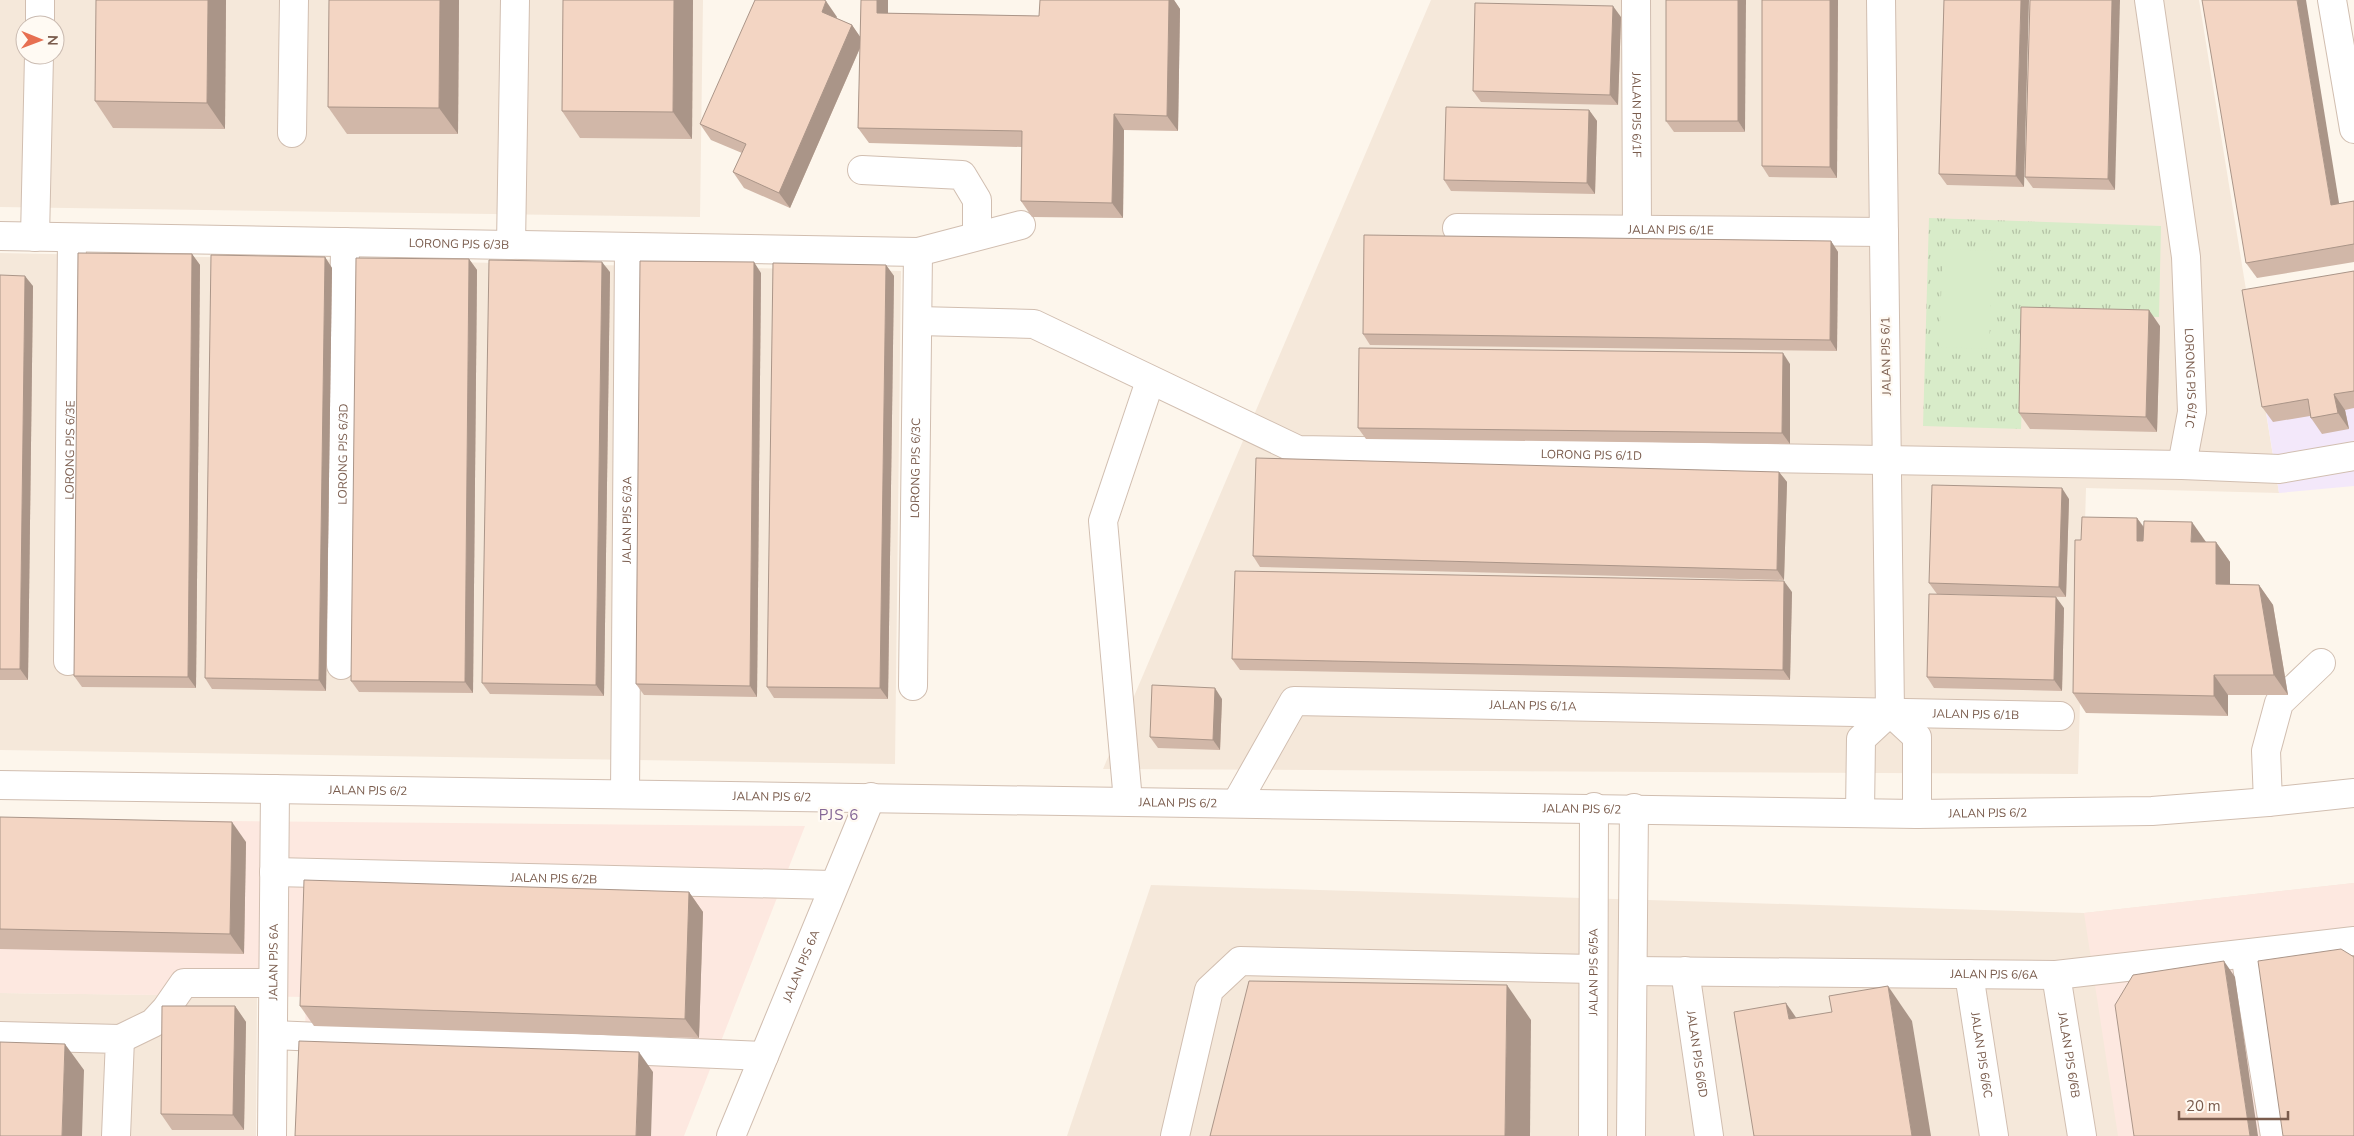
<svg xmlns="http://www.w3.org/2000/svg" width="2354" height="1136" font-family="'Nunito Sans',sans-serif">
  <defs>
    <pattern id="grass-tufts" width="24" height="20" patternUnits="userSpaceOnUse" patternTransform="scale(1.25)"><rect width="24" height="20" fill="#d8ecc9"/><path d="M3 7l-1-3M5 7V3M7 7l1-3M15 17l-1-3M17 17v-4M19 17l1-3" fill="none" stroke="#b4c2a5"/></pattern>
  </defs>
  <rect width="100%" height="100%" fill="#fdf6ec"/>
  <g fill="#f5e8da" fill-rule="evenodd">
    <path d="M0 0H703L700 217 0 207ZM25 25H55V55H25Z"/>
    <path d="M1431 0H2199L2279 493 2086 488 2078 774 1103 769Z"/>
    <path d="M0 253 901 271 895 764 0 750Z"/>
    <path d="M2354 883V1136H1067L1151 885 2084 913Z"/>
    <path d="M0 993 257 996 256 1136H0Z"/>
  </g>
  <g fill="#fde8e0">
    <path d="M0 819 805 826 684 1136H302L306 997 0 993Z"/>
    <path d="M2354 883V1136H2118L2084 913Z"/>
  </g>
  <path fill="#f3e8fa" d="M2354 274V486L2279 493 2247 293Z"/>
  <path fill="url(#grass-tufts)" d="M1929 218 2161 226 2159 317 2025 313 2021 429 1923 426Z"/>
  <path fill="#d8ecc9" d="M1943 249 1993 251 1989 349 1939 347Z"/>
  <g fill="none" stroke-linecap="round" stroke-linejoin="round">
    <defs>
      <g id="minor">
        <path id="s1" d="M1636 0 1637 230"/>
        <path id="s2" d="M2149 0 2186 257 2192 412 2182 465"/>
        <path d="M2332 0 2354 129"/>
        <path d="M40 25V0"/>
        <path d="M292 133 294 0"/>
        <path d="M862 170 962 175 977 200V235"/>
        <path id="s3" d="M1457 228 1884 232"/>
        <path id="s4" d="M0 236 918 252 1021 225"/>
        <path d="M35 237 39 55"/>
        <path d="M511 245 515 0"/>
        <path id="s5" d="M918 321 1034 324 1298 450 2182 465 2279 469 2354 456"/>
        <path id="s6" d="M68 661 72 239"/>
        <path id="s7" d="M341 665 345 242"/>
        <path id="s8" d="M913 686 918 252"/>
        <path d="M1890 712 1917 737V814"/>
        <path id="s9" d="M0 785 1917 814 2152 811 2268 802 2354 793"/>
        <path id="s10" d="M625 794 629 247"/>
        <path d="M1128 801 1103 521 1150 381"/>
        <path id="s11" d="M1237 802 1294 701 2060 716"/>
        <path d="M2268 802 2266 751 2279 703 2321 663"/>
        <path d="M1860 813 1861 739 1890 712 1881 0"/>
        <path id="s12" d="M274 872 833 885"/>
        <path d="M2245 954 2275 1136"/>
        <path id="s13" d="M1633 971 2056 975 2354 941"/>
        <path id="s14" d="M1685 971 1709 1136"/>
        <path id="s15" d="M1969 974 1994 1136"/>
        <path id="s16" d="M2056 975 2082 1136"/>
        <path d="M273 1035 764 1056"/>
        <path d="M0 1036 120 1039 116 1136"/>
        <path d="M120 1039 153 1023 166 1009 184 983H273"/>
        <path id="s17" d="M272 1136 275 789"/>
        <path id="s18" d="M731 1136 871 797"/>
        <path d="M1175 1136 1209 990 1240 961 1593 969"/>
        <path id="s19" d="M1593 1136 1594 807"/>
        <path d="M1631 1136 1634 808"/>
      </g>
    </defs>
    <use href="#minor" stroke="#d1beb0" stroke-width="30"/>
    <use href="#minor" stroke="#fff" stroke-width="28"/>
  </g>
  <g fill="#d1b7a8">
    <path d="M226 0 225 129 113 128 95 101Z"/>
    <path d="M329 0H459L458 134H347L328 107Z"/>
    <path d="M563 0H693L692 139 580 138 562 111Z"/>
    <path d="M861 0H888V13L1039 16 1174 0 1180 9 1178 131 1124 130 1123 218 1032 217 1021 201 1022 147 869 143 858 128 860 48 790 208 744 188 733 172 742 153 711 140 700 124 837 17 836 18 852 25 860 37Z"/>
    <path d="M1666 0 1745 132H1674L1666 121Z"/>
    <path d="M1762 0H1838L1837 178 1769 177 1762 166Z"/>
    <path d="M1944 0 2024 187 1947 185 1939 174Z"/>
    <path d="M2030 0 2115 190 2033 188 2025 177Z"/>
    <path d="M1621 17 1618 105 1481 102 1473 91Z"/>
    <path d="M1589 110 1597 121 1595 194 1451 191 1444 180Z"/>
    <path d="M2354 201V262L2257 278 2246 263 2339 204Z"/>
    <path d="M1831 241 1838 252 1837 351 1370 345 1363 334Z"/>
    <path d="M192 254 200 265 196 688 82 687 74 676Z"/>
    <path d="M325 257 332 268 326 691 212 689 205 678Z"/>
    <path d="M469 259 477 270 473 693 359 692 351 681Z"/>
    <path d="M886 265 894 276 888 699 774 698 767 687Z"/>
    <path d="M2354 271V408L2345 410 2349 429 2322 434 2311 418 2310 416 2273 422 2262 407Z"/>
    <path d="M610 272 604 696 490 694 482 683Z"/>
    <path d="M761 273 757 697 644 695 636 684Z"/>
    <path d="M0 275 33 286 28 680H0Z"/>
    <path d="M2160 326 2157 432 2030 429 2019 413Z"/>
    <path d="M1790 364V444L1366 439 1358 428Z"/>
    <path d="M1779 472 1787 482 1784 580 1260 567 1253 556Z"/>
    <path d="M2069 499 2066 597 1937 594 1929 583Z"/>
    <path d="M2137 518 2144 527 2206 542H2216L2230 562V584L2259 585 2273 605 2288 695H2228V716L2086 713 2073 693 2081 540Z"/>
    <path d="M1792 592 1790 680 1240 670 1232 659Z"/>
    <path d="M2064 608 2062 691 1934 688 1927 677Z"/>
    <path d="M1222 699 1220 750 1158 748 1150 737Z"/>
    <path d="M0 817 246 842 244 954 0 949Z"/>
    <path d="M689 892 703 912 699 1038 314 1026 300 1006Z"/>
    <path d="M235 1006 246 1022 244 1130H172L161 1114Z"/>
  </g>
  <g fill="#aa9588">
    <path d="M208 0H226L225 129 207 103Z"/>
    <path d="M440 0H459L458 134 439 108Z"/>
    <path d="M674 0H693L692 139 673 112Z"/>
    <path d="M877 0H888V28L877 13Z"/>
    <path d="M1169 0H1174L1180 9 1178 131 1167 116Z"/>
    <path d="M1738 0H1746L1745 132 1738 121Z"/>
    <path d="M1830 0H1838L1837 178 1830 167Z"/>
    <path d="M2021 0H2029L2024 187 2016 176Z"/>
    <path d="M2112 0H2120L2115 190 2108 179Z"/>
    <path d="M2297 0H2306L2342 221 2331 205Z"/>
    <path d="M826 1 837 17 832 27 822 12Z"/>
    <path d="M1613 6 1621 17 1618 105 1610 95Z"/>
    <path d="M852 25 863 41 790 208 779 193Z"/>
    <path d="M1589 110 1597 121 1595 194 1587 183Z"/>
    <path d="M1114 114 1124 130 1123 218 1112 203Z"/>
    <path d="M1831 241 1838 252 1837 351 1830 340Z"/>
    <path d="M192 254 200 265 196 688 188 677Z"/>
    <path d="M325 257 332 268 326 691 319 680Z"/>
    <path d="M469 259 477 270 473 693 465 682Z"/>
    <path d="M602 262 610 272 604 696 596 685Z"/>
    <path d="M754 262 761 273 757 697 750 686Z"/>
    <path d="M886 265 894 276 888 699 880 688Z"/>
    <path d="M25 276 33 286 28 680 20 669Z"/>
    <path d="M2149 310 2160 326 2157 432 2146 417Z"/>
    <path d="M1783 353 1790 364V444L1782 433Z"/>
    <path d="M2334 394 2345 410 2349 429 2338 413Z"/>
    <path d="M1779 472 1787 482 1784 580 1777 570Z"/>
    <path d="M2062 488 2069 499 2066 597 2059 587Z"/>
    <path d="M2137 518 2151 538V561L2137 541Z"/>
    <path d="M2192 522 2206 542H2191Z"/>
    <path d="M2216 542 2230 562V604L2216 584Z"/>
    <path d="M1784 581 1792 592 1790 680 1783 670Z"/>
    <path d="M2259 585 2273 605 2288 695 2274 675Z"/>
    <path d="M2056 597 2064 608 2062 691 2054 680Z"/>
    <path d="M2214 675 2228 695V716L2214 696Z"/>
    <path d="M1215 688 1222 699 1220 750 1213 740Z"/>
    <path d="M232 822 246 842 244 954 230 934Z"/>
    <path d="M689 892 703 912 699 1038 685 1019Z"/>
    <path d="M2224 961 2235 977 2258 1136H2250Z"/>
    <path d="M1507 985 1531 1020 1530 1136H1505Z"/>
    <path d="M1888 986 1912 1021 1931 1136H1912Z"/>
    <path d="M1786 1003 1811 1039 1789 1019Z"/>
    <path d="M235 1006 246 1022 244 1130 233 1115Z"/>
    <path d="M65 1044 84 1070 82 1136H62Z"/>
    <path d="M639 1052 653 1072 651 1136H636Z"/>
  </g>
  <g fill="#f3d5c3" stroke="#aa9588">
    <path d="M96 0H208L207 103 95 101Z"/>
    <path d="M329 0H440L439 108 328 107Z"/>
    <path d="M563 0H674L673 112 562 111Z"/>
    <path d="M755 0H824L826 1 822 12 852 25 779 193 733 172 746 144 700 124Z"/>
    <path d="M861 0H877V13L1039 16 1040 0H1169L1167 116 1114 114 1112 203 1021 201 1022 131 858 128Z"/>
    <rect x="1666" y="0" width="72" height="121"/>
    <path d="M1762 0H1830V167L1762 166Z"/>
    <path d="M1944 0H2021L2016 176 1939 174Z"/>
    <path d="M2030 0H2112L2108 179 2025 177Z"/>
    <path d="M2202 0H2297L2331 205 2354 201V244L2246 263Z"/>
    <path d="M1475 3 1613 6 1610 95 1473 91Z"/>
    <path d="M1446 107 1589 110 1587 183 1444 180Z"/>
    <path d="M1364 235 1831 241 1830 340 1363 334Z"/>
    <path d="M78 253 192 254 188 677 74 676Z"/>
    <path d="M211 255 325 257 319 680 205 678Z"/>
    <path d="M356 258 469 259 465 682 351 681Z"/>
    <path d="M489 260 602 262 596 685 482 683Z"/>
    <path d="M640 261 754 262 750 686 636 684Z"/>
    <path d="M773 263 886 265 880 688 767 687Z"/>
    <path d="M2354 271V391L2334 394 2338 413 2311 418 2308 399 2262 407 2242 290Z"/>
    <path d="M0 275 25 276 20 669H0Z"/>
    <path d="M2021 307 2149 310 2146 417 2019 413Z"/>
    <path d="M1359 348 1783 353 1782 433 1358 428Z"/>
    <path d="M1256 458 1779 472 1777 570 1253 556Z"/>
    <path d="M1932 485 2062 488 2059 587 1929 583Z"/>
    <path d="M2082 517 2137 518V541H2143L2144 521 2192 522 2191 542H2216V584L2259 585 2274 675H2214V696L2073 693 2075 540H2081Z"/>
    <path d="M1235 571 1784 581 1783 670 1232 659Z"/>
    <path d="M1929 594 2056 597 2054 680 1927 677Z"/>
    <path d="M1152 685 1215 688 1213 740 1150 737Z"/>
    <path d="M0 817 232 822 230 934 0 929Z"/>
    <path d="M304 880 689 892 685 1019 300 1006Z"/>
    <path d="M2341 949 2354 957V1136H2283L2258 961Z"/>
    <path d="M2224 961 2250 1136H2134L2115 1005 2133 975Z"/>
    <path d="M1249 981 1507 985 1505 1136H1210Z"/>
    <path d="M1888 986 1912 1136H1754L1734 1012 1786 1003 1789 1019 1832 1012 1829 996Z"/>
    <path d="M162 1006H235L233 1115 161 1114Z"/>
    <path d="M299 1041 639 1052 636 1136H295Z"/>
    <path d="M0 1042 65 1044 62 1136H0Z"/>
  </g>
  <g text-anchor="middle" stroke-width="4.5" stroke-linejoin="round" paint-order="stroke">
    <g font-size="12" fill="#7a5c4d" stroke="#fffaf3">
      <text dy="4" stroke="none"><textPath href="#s1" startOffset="115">JALAN PJS 6/1F</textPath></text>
      <text dy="4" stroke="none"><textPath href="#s3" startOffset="214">JALAN PJS 6/1E</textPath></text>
      <text dy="4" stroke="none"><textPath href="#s4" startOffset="459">LORONG PJS 6/3B</textPath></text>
      <text transform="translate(1886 356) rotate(-91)" y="4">JALAN PJS 6/1</text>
      <text dy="4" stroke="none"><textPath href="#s2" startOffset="381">LORONG PJS 6/1C</textPath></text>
      <text dy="4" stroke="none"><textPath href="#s6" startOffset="211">LORONG PJS 6/3E</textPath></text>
      <text dy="4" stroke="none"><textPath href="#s7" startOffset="211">LORONG PJS 6/3D</textPath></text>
      <text dy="4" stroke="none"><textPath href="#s5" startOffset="702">LORONG PJS 6/1D</textPath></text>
      <text dy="4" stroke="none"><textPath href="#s8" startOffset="218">LORONG PJS 6/3C</textPath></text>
      <text dy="4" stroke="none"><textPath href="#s10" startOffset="274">JALAN PJS 6/3A</textPath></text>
      <text dy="4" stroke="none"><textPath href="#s11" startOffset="355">JALAN PJS 6/1A</textPath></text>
      <text dy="4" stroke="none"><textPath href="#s11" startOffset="798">JALAN PJS 6/1B</textPath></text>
      <text dy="4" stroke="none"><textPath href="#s9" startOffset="368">JALAN PJS 6/2</textPath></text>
      <text dy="4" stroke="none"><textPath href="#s9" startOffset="772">JALAN PJS 6/2</textPath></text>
      <text dy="4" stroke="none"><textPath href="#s9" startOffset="1178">JALAN PJS 6/2</textPath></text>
      <text dy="4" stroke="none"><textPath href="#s9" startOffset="1582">JALAN PJS 6/2</textPath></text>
      <text dy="4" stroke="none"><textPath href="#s9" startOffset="1988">JALAN PJS 6/2</textPath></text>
      <text dy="4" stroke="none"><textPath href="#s12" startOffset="280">JALAN PJS 6/2B</textPath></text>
      <text dy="4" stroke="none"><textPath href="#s17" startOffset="174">JALAN PJS 6A</textPath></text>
      <text dy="4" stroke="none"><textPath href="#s18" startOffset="184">JALAN PJS 6A</textPath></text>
      <text dy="4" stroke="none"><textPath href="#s19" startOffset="164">JALAN PJS 6/5A</textPath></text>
      <text dy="4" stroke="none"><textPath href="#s13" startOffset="361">JALAN PJS 6/6A</textPath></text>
      <text dy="4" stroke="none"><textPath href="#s14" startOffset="84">JALAN PJS 6/6D</textPath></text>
      <text dy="4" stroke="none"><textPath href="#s15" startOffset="82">JALAN PJS 6/6C</textPath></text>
      <text dy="4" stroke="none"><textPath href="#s16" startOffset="81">JALAN PJS 6/6B</textPath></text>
    </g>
    <g font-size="15" letter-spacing="1" fill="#846695" stroke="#fffaf3">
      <text x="839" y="820">PJS 6</text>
    </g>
  </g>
  <g transform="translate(40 40) rotate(91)"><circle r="24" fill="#fffaf3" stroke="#cabbb1"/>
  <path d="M0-4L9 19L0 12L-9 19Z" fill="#e76f51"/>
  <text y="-8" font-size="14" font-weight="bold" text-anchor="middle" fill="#7a5c4d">N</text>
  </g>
  <path d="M2179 1111v8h109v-8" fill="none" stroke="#7a5c4d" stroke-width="2.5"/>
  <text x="2186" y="1111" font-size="15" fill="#7a5c4d" stroke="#fffaf3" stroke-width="4" paint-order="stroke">20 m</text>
</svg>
